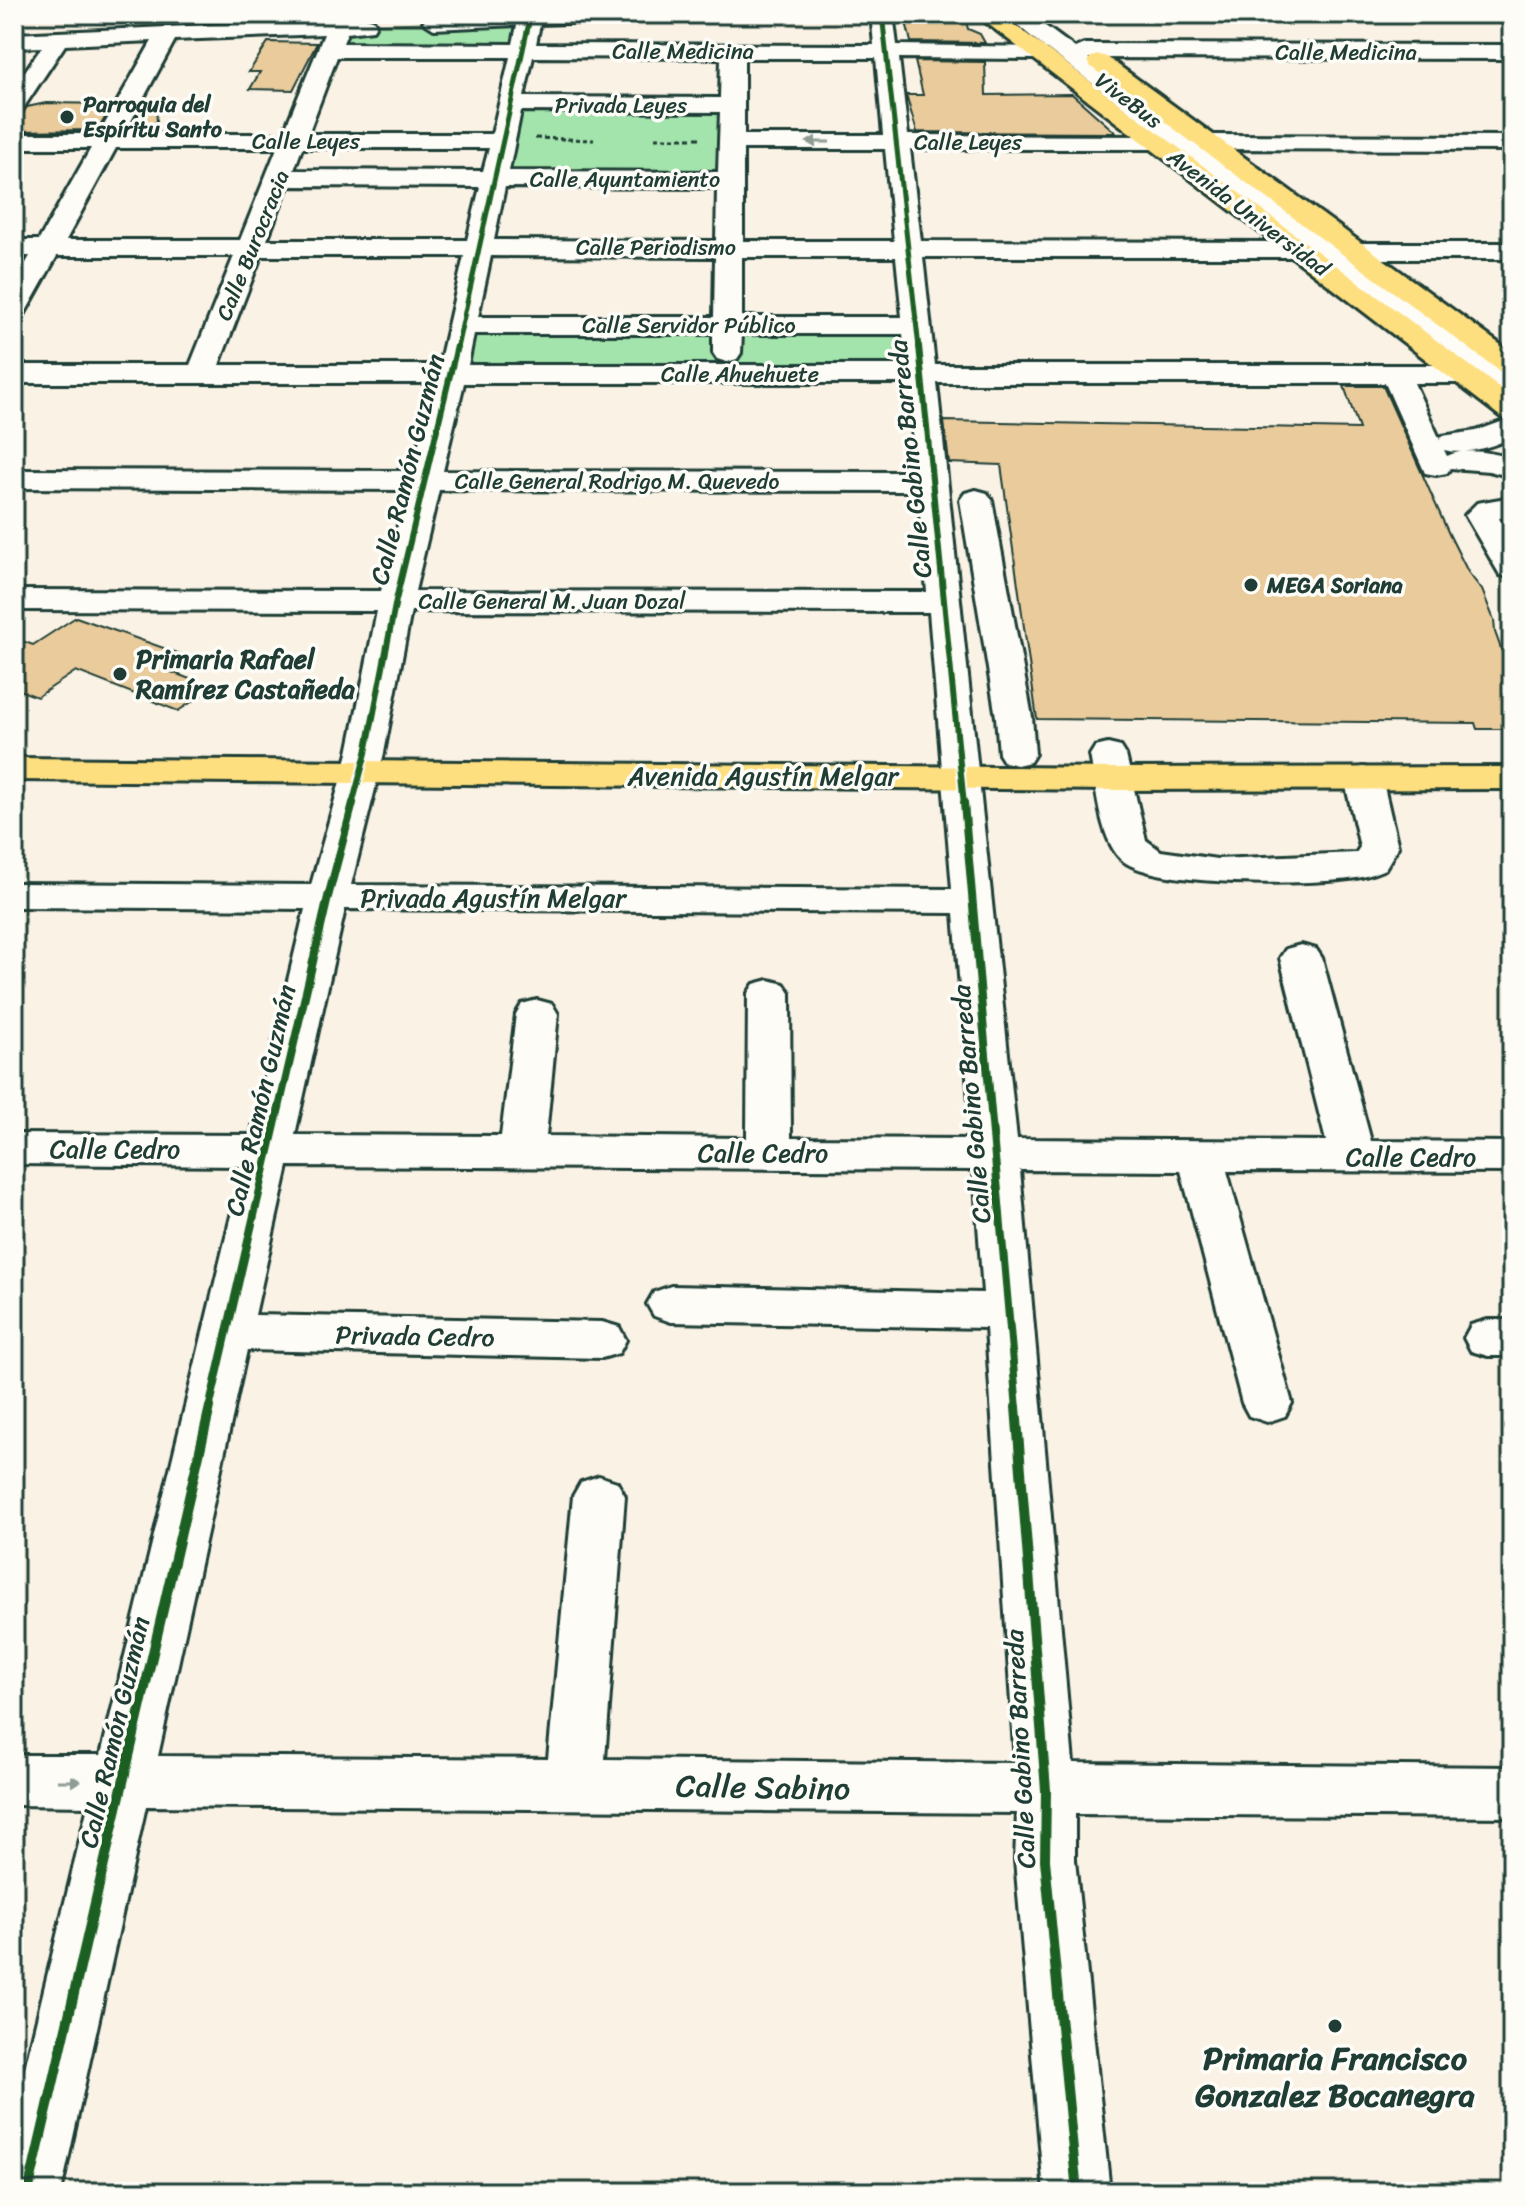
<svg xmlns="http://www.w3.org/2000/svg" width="1526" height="2206" font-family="Sriracha,sans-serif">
  <rect width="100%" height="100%" fill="#f9f2e5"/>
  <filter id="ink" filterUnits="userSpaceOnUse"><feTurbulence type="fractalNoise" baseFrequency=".0125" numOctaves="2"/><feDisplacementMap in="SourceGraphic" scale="16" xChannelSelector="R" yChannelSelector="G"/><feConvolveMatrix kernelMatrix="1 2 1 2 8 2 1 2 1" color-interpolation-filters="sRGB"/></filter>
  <g filter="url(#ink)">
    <g fill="#a3e3ac" stroke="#619070" stroke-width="2">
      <path d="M530 18 523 51 329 50 338 26Z"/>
      <path d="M511 104 732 105V180L493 179Z"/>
      <path d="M916 325 923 374 451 375 462 326Z"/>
    </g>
    <g fill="#e9cb9c" stroke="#1f3d34" stroke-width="2">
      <path d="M904 14H964L968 29 980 34 985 43 911 42Z"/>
      <path d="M268 42 317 43 293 90 250 89 260 72H249Z"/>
      <path d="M915 61 985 62 986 95 1072 94 1116 133 917 132 906 95H923Z"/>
      <path d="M46 103 113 104 98 130 14 131V115L23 113 27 107Z"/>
      <path d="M144 104H156L157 123 132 126Z"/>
      <path d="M1344 386H1383L1449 534 1468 572 1482 590 1494 620 1495 632 1512 679V729H1477L1475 723 1037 719 1001 465 949 463 944 421 1359 429Z"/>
      <path d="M76 617 189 657 169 671 213 688 178 711 76 671 37 697 14 688V638L33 645Z"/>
    </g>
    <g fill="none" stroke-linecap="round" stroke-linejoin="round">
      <defs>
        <g id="minor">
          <path d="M465 14H630L619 21 540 24 536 44 874 45 871 14H893L897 45 1044 47 1004 14H1029L1075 48 1084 44 1512 45V59L1088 58 1198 140 1209 135 1512 136V150L1211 149 1345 249 1357 243H1512V259H1358L1512 374V397L1502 394 1479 377 1466 383H1414L1440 440 1442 436 1476 431 1512 418V438C1492 446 1466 456 1444 450L1447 456C1466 447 1492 453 1512 458V477L1489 471 1450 468 1447 473 1436 475 1425 473 1385 383H937L1017 1139 1326 1141 1280 958 1286 949 1301 945 1316 949 1322 958 1371 1141 1512 1142V1172L1227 1171 1292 1403 1285 1416 1267 1422 1249 1416 1242 1403 1181 1171 1020 1170 1073 1763 1512 1767V1817L1075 1814V1860L1110 2192H1044L1015 1860 1017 1813 146 1806 61 2192H14V2114L88 1806 14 1805V1755H101L243 1166 14 1164V1134L251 1135 305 909 14 907V883L311 885 348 753 377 611 14 610V590L381 591 407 490 14 488V470L412 471 434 383H14V365H190L234 256H57L24 315 14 317V284L30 256H14V240H39L91 148H14V134H99L152 41 65 45 22 110 14 112V87L42 47 14 48V34L365 18 373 20 376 25 373 30 347 33 343 43 513 44 517 25 434 29 423 22 434 15ZM324 34 283 134H124L175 40ZM1046 48 1162 136 908 135 899 58 1037 59 1045 57 1048 52ZM337 57H510L492 134H308ZM533 57 721 58 720 98 524 97ZM744 58H876L883 135H744ZM521 111 720 112 718 172 509 171ZM1167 140 1301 242 921 241 910 149H1156L1165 147ZM116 148H277L240 240H66ZM302 148H489L483 171 294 170ZM743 149H885L894 241H743ZM288 186 480 187 467 240H267ZM505 187 717 188 716 241 494 240ZM1311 250 1463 365H935L923 257H1298L1307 255ZM261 256H464L439 365H219ZM491 256 715 257 714 317H478ZM742 257H896L902 317H742ZM474 334H713V353L717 359 727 362 737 359 741 353 742 334H903L906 365H468ZM464 383H908L916 472 443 471ZM439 490 918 491 927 592 415 591ZM411 611 929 612 952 889 351 885 384 753ZM345 909 954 913 972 1139 791 1138 790 993 784 984 769 980 754 984 748 993 747 1138 546 1136 558 1014 552 1004 537 1000 522 1004 516 1014 501 1136 295 1135ZM288 1166 974 1170 983 1293 671 1286 654 1292 647 1304 654 1316 671 1322 986 1328 1015 1763 605 1759 625 1496 617 1482 599 1476 581 1482 573 1496 548 1759 158 1756 247 1350 602 1358 619 1353 626 1340 619 1327 602 1322 255 1315Z"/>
          <path d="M976 490 987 493 992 500 1032 717 1035 754 1030 762 1017 765 1004 762 999 754 996 717 960 500 965 493Z"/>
          <path d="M1512 497V517L1499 518 1512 540V578L1500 575 1465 515 1477 503Z"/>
          <path d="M1108 744 1121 747 1126 755 1146 840 1161 851 1217 859 1356 853 1360 847 1344 778 1350 770 1363 767 1376 770 1382 778 1398 847 1385 869C1375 873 1366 877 1356 878 1314 885 1150 888 1121 859 1099 838 1096 784 1090 755L1095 747Z"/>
          <path d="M1488 1320H1512V1356H1488L1471 1351 1464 1338 1471 1325Z"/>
        </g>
        <g id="major">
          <path d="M975 14H1000L1512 397V420L1501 417Z"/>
          <path d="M1099 55 1107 57 1512 353V376L1502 373 1091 67 1087 62 1091 57Z"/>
          <path d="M14 758 1115 768 1512 767V789L1115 790 14 780Z"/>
        </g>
      </defs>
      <use href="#minor" stroke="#1f3d34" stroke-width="6"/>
      <use href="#major" stroke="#1f3d34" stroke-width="6"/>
      <g stroke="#1f3d34" stroke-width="3" stroke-dasharray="5 3" stroke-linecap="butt">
        <path d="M535 138 594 140"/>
        <path d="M655 138H702"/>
      </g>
      <use href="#minor" fill="#fdfcf7" fill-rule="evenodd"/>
      <use href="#major" fill="#fedf80" fill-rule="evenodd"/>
      <defs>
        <g id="cycleway-far3">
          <path d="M882 14 919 348"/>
          <path d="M457 348 530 18"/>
        </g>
        <g id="cycleway-far2">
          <path d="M919 346 964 805"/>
          <path d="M352 805 366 753 396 600 457 346"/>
        </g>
        <g id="cycleway-far1">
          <path d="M964 803 1017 1409"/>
          <path d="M209 1409 328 897 353 803"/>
        </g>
        <g id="cycleway">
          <path d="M1016 1407 1046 1790 1045 1860 1077 2192"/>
          <path d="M28 2192 210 1407"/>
        </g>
      </defs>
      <use href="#cycleway-far3" stroke="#fdfcf7" stroke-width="8"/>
      <use href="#cycleway-far2" stroke="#fdfcf7" stroke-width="10"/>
      <use href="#cycleway-far1" stroke="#fdfcf7" stroke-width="13"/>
      <use href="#cycleway" stroke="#fdfcf7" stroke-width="15"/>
      <use href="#cycleway-far3" stroke="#1b5e20" stroke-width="5"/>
      <use href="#cycleway-far2" stroke="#1b5e20" stroke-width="6"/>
      <use href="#cycleway-far1" stroke="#1b5e20" stroke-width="8"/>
      <use href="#cycleway" stroke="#1b5e20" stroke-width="10"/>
    </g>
    <defs><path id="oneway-solid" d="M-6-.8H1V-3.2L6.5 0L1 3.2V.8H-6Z" transform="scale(2)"/></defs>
    <g fill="#8e9c96">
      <use href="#oneway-solid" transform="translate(818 142) rotate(-180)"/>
      <use href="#oneway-solid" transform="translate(69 1781)"/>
    </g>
  </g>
  <g fill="#1f3d34" stroke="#fdfcf7" stroke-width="3">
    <circle cx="67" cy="117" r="8"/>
    <circle cx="1251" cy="585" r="8"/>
    <circle cx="120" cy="674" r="8"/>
    <circle cx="1335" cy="2026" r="8"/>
  </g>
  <g text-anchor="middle" stroke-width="7" stroke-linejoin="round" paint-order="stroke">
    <g font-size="22" fill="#1f3d34" stroke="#fdfcf7">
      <text x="683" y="59">Calle Medicina</text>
      <text x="1346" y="60">Calle Medicina</text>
      <text transform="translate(1129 100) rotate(37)" y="8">ViveBus</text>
      <text x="621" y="113">Privada Leyes</text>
      <text x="306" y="149">Calle Leyes</text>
      <text x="968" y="150">Calle Leyes</text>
      <text x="625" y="187">Calle Ayuntamiento</text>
      <text transform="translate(1249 212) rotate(37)" y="8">Avenida Universidad</text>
      <text transform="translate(252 245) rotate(-68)" y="8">Calle Burocracia</text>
      <text x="656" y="255">Calle Periodismo</text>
      <text x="689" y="333">Calle Servidor Público</text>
      <text x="740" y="382">Calle Ahuehuete</text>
      <text x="617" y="489">Calle General Rodrigo M. Quevedo</text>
      <text x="552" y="609">Calle General M. Juan Dozal</text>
    </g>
    <g font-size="22" font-weight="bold" fill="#1f3d34" stroke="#fdfcf7" text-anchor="start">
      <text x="83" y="112">Parroquia del<tspan x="83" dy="25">Espíritu Santo</tspan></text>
      <text x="1267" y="593">MEGA Soriana</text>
    </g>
    <g font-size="26" fill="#1f3d34" stroke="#fdfcf7">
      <text transform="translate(910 459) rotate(-96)" y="9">Calle Gabino Barreda</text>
      <text transform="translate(407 469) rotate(-76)" y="9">Calle Ramón Guzmán</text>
      <text x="763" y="785">Avenida Agustín Melgar</text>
      <text x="493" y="907">Privada Agustín Melgar</text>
      <text transform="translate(260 1100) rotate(-77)" y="9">Calle Ramón Guzmán</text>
      <text transform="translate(971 1104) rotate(-95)" y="9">Calle Gabino Barreda</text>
      <text x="115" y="1158">Calle Cedro</text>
      <text x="763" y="1162">Calle Cedro</text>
      <text x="1411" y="1166">Calle Cedro</text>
      <text transform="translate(415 1336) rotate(1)" y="9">Privada Cedro</text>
      <text transform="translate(114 1732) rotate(-77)" y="9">Calle Ramón Guzmán</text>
      <text transform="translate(1020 1749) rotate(-93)" y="9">Calle Gabino Barreda</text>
    </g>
    <g font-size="26" font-weight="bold" fill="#1f3d34" stroke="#fdfcf7" text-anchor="start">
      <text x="136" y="668">Primaria Rafael<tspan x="136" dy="30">Ramírez Castañeda</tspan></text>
    </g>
    <g font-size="32" fill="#1f3d34" stroke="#fdfcf7">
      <text transform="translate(763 1787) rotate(1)" y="11">Calle Sabino</text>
    </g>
    <g font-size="32" font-weight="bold" fill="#1f3d34" stroke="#fdfcf7">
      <text x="1335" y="2069">Primaria Francisco<tspan x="1335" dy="37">Gonzalez Bocanegra</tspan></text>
    </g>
  </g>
  <rect width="1526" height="2206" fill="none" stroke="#fdfcf7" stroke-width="48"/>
  <rect x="24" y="24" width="1478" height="2158" fill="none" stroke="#1f3d34" stroke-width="3" filter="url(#ink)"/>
</svg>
